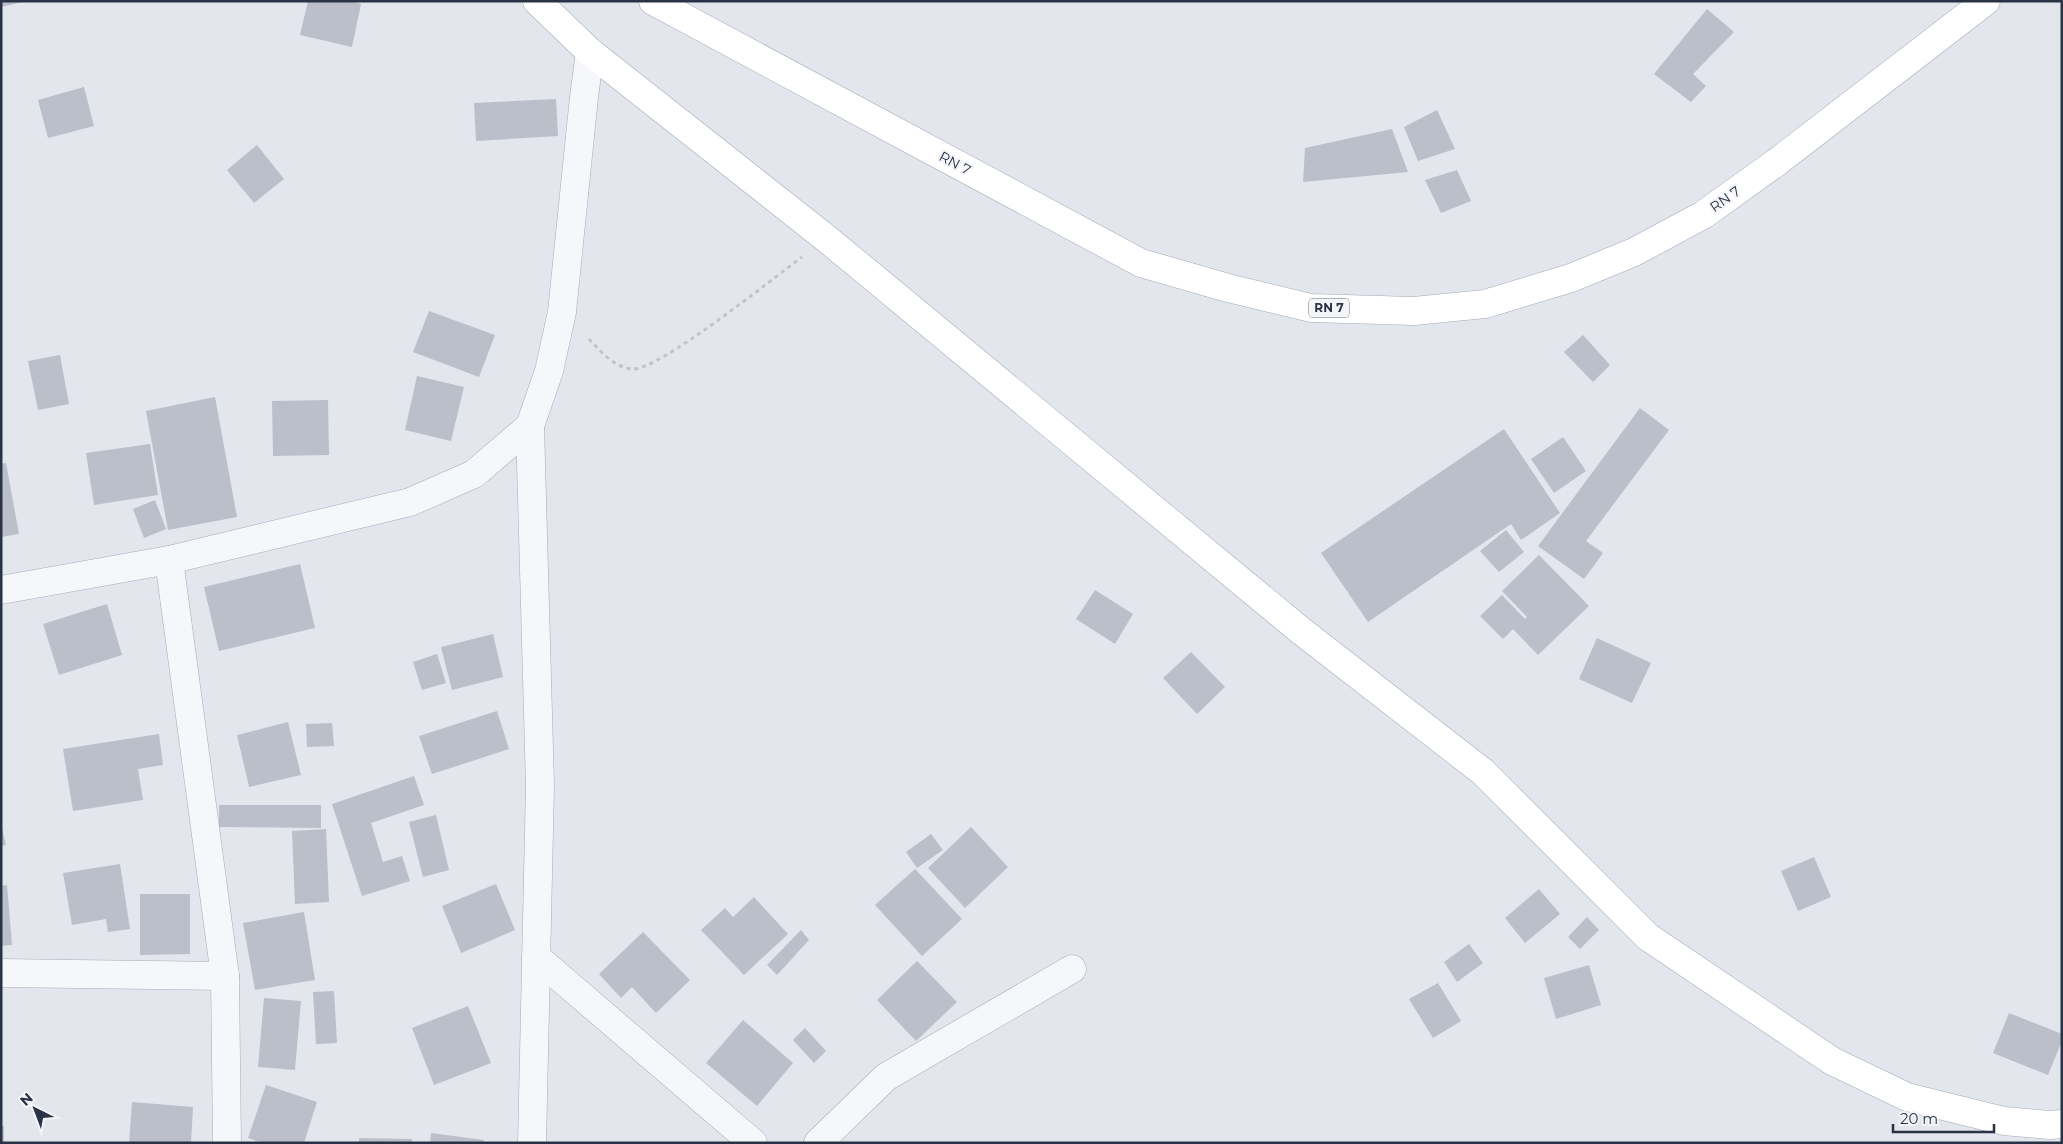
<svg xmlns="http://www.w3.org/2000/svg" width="2063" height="1144" font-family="Montserrat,sans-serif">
  <rect width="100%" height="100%" fill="#e3e6ec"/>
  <g fill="#babfca">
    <path d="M1 1H22V2L1 7Z"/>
    <path d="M308 1H351L361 4 352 47 300 35Z"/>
    <path d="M1707 9 1734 32 1693 74 1706 86 1691 102 1654 74Z"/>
    <path d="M84 87 94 126 48 138 38 100Z"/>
    <path d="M556 99 558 136 476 141 474 103Z"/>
    <path d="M1437 110 1455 149 1418 161 1404 127Z"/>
    <path d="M1392 129 1408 172 1303 182 1305 148Z"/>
    <path d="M257 145 284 179 254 203 227 170Z"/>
    <path d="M1457 170 1471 201 1441 213 1425 180Z"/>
    <path d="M429 311 495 335 479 377 413 352Z"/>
    <path d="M1583 335 1610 365 1593 382 1564 352Z"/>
    <path d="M60 355 69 404 38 410 28 361Z"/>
    <path d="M417 376 464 387 451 441 405 430Z"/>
    <path d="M215 397 237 517 168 530 146 411Z"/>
    <path d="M328 400 329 455 273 456 272 401Z"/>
    <path d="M1640 408 1669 430 1586 541 1603 553 1584 579 1538 546Z"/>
    <path d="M1504 429 1560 513 1521 540 1511 524 1368 622 1321 553Z"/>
    <path d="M1563 437 1586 471 1554 493 1531 459Z"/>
    <path d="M150 444 158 495 94 505 86 453Z"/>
    <path d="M6 463 19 534 1 537V464Z"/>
    <path d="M155 500 166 529 144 538 133 509Z"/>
    <path d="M1506 530 1524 552 1499 572 1480 551Z"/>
    <path d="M1539 555 1589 606 1538 655 1513 629 1503 639 1480 616 1502 595 1525 619 1527 617 1502 591Z"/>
    <path d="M300 564 315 628 219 651 204 587Z"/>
    <path d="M1095 590 1133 614 1115 644 1076 619Z"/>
    <path d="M107 604 122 655 59 675 43 624Z"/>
    <path d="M493 634 503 677 452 690 441 647Z"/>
    <path d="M1597 638 1651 663 1632 703 1579 679Z"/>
    <path d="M1191 652 1225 687 1197 714 1163 678Z"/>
    <path d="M437 654 446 683 422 690 413 662Z"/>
    <path d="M497 711 509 749 432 774 419 736Z"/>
    <path d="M288 722 301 775 249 787 237 735Z"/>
    <path d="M332 723 334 746 307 747 306 724Z"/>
    <path d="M159 734 163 765 138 769 143 800 73 811 63 749Z"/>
    <path d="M414 776 424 805 371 823 383 862 402 856 410 881 362 896 332 804Z"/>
    <path d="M219 805H321V828L219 827Z"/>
    <path d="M436 815 449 870 423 877 409 822Z"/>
    <path d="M1 824 6 845 1 846Z"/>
    <path d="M971 827 1008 867 965 908 928 868Z"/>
    <path d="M326 829 329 902 295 904 292 831Z"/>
    <path d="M931 834 943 850 917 868 906 852Z"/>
    <path d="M1814 857 1831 897 1798 911 1781 871Z"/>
    <path d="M120 864 130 929 108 932 106 919 72 925 63 873Z"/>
    <path d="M915 869 962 919 922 956 875 905Z"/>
    <path d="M496 884 515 930 461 953 442 906Z"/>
    <path d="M7 885 12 945 1 946V886Z"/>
    <path d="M1539 889 1560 914 1525 943 1505 918Z"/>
    <path d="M140 894H190V954L140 955Z"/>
    <path d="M754 897 788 934 744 975 701 930 725 908 733 917Z"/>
    <path d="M304 912 315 980 255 990 243 923Z"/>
    <path d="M1587 917 1599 930 1580 949 1568 937Z"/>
    <path d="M801 930 809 940 777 975 767 965Z"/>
    <path d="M643 932 690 980 656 1013 632 987 621 998 599 974Z"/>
    <path d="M1469 944 1483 963 1457 982 1444 962Z"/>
    <path d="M917 961 957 1002 916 1041 877 1000Z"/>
    <path d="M1589 965 1601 1005 1556 1019 1544 978Z"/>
    <path d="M1438 983 1461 1021 1433 1038 1409 999Z"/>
    <path d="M334 991 337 1043 316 1044 313 992Z"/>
    <path d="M264 998 301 1001 295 1070 258 1067Z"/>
    <path d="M468 1006 491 1063 434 1085 412 1028Z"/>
    <path d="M2009 1013 2062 1034V1041L2048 1075 1993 1053Z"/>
    <path d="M743 1020 793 1063 757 1106 706 1063Z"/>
    <path d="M805 1028 826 1051 814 1063 793 1040Z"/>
    <path d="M266 1085 317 1102 304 1143H262L248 1138Z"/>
    <path d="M132 1102 193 1107 191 1143H129Z"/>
    <rect x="1" y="1126" width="3" height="17"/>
    <path d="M431 1133 484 1140 483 1143H430Z"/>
    <path d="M359 1138 412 1139V1143H359Z"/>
  </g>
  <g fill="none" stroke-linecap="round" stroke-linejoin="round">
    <defs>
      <g id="minor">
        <path d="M530 426 540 786 532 1143"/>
        <path d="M169 560 225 976 227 1143"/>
        <path d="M1 590 169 560 410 502 474 474 530 426 549 371 562 312 584 97 590 52"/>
        <path d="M536 957 753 1143"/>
        <path d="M1 973 225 976"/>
        <path d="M818 1143 886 1077 1072 969"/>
      </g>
      <g id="major">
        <path d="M537 1 590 52 827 239 1300 630 1483 772 1648 937 1832 1061 1907 1097 2004 1121 2050 1125 2062 1124"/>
        <path d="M653 1 1141 263 1228 288 1311 308 1414 311 1485 304 1571 278 1634 252 1703 215 1777 162 1986 1"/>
      </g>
    </defs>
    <use href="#minor" stroke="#a8acb7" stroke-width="29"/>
    <use href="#major" stroke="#a2a9b8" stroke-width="29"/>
    <path stroke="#c1c4cb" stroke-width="3" stroke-dasharray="4 4" stroke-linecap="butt" d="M589 339C601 352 614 367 632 369 657 372 776 276 802 257"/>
    <use href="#minor" stroke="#f6f7fa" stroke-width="28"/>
    <use href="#major" stroke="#fff" stroke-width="28"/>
  </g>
  <g text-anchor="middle" stroke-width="4.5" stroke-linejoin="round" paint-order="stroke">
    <rect fill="#f3f5f9" stroke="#666c7b" stroke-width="1" x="1309" y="298.5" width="40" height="19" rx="4"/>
    <g font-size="12" font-weight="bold" fill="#2a3245">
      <text x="1329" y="312">RN 7</text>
    </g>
    <g font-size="14" fill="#2a3245" stroke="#f3f5f9">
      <text transform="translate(955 163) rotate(28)" y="5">RN 7</text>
      <text transform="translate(1725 199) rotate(-35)" y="5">RN 7</text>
    </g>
  </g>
  <rect width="2063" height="1144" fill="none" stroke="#2a3245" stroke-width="5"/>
  <g transform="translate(35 1109) rotate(318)" stroke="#f3f5f9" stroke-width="4" paint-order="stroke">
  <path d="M0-4L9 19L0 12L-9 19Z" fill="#2a3245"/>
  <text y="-8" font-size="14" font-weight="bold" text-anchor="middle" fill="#2a3245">N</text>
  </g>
  <path d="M1893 1124v8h101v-8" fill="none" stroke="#2a3245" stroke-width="2.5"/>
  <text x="1900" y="1124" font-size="15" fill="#2a3245" stroke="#f3f5f9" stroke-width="4" paint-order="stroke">20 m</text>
</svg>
